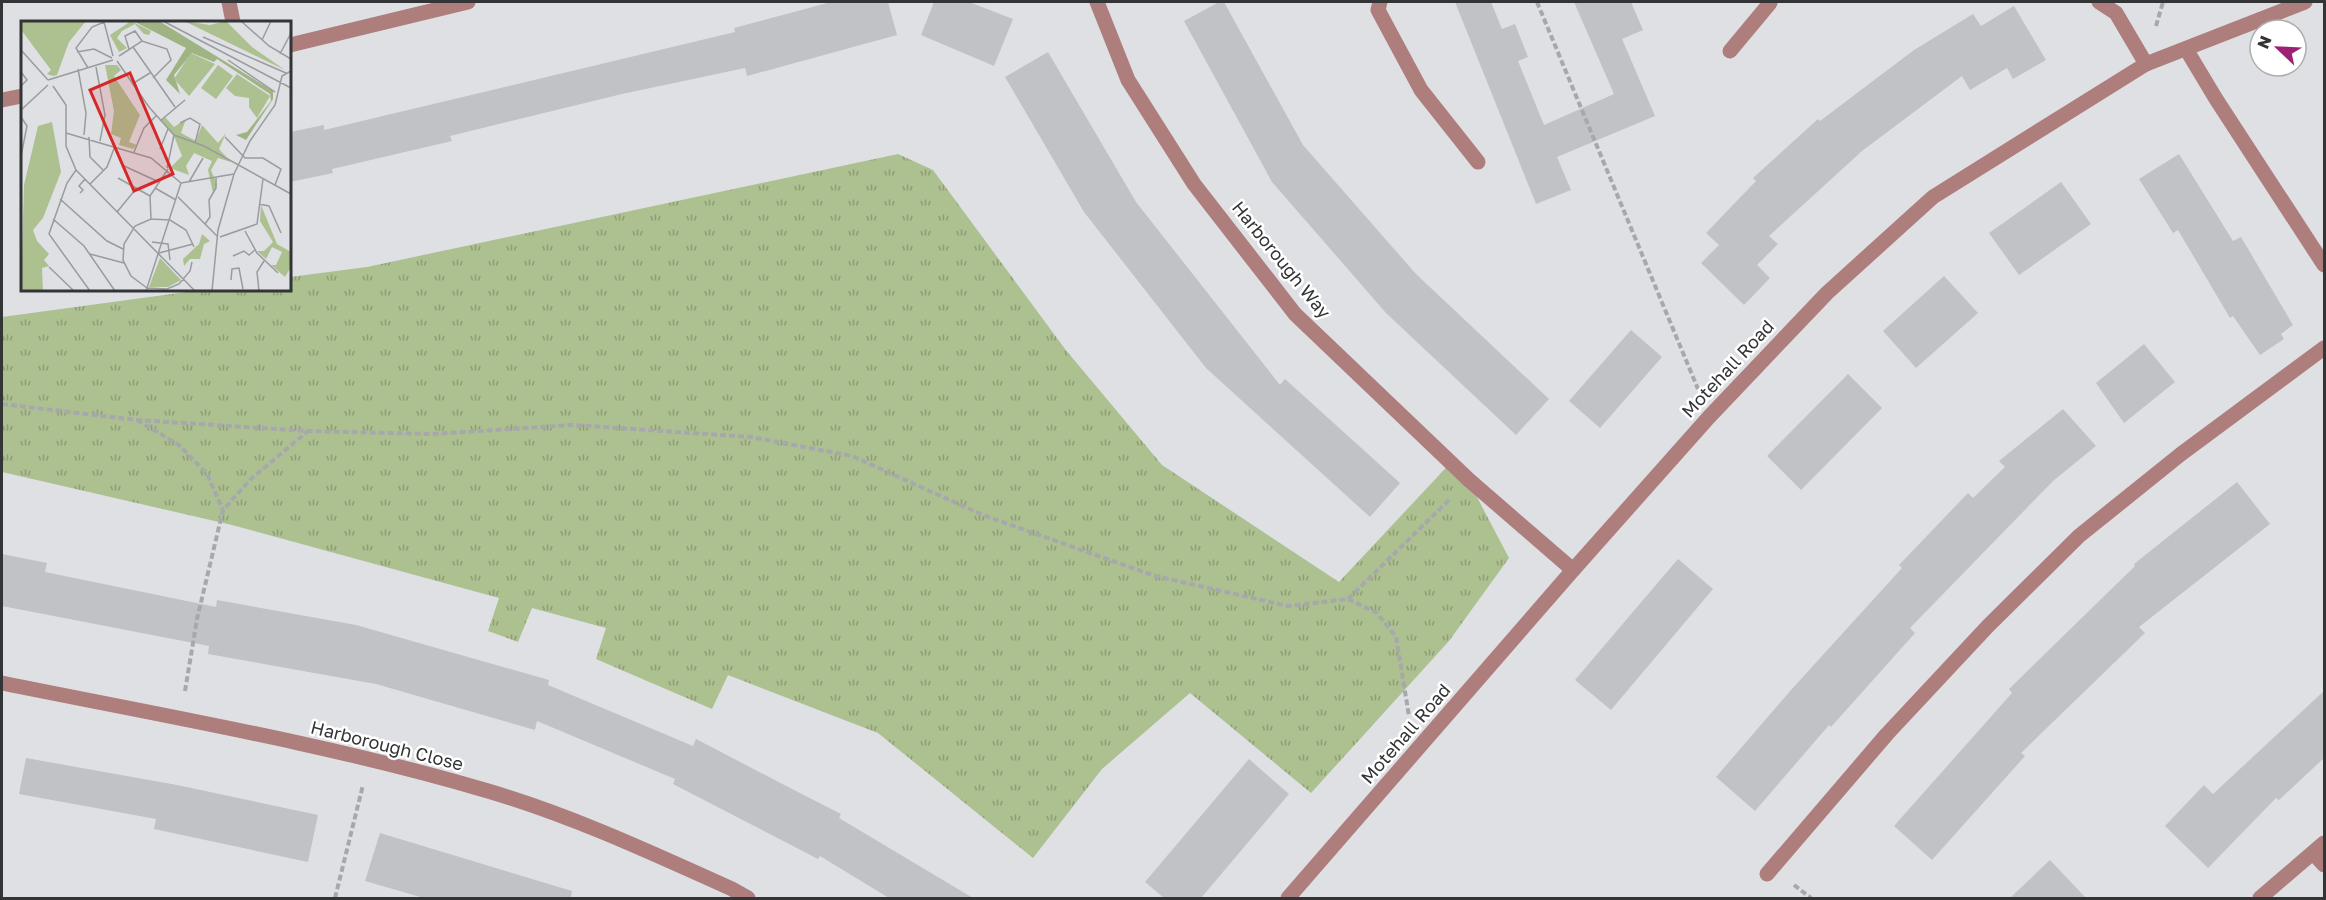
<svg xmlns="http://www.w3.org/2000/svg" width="2326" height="900" font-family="'Golos Text',sans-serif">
  <defs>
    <pattern id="park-tufts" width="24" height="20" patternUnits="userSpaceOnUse" patternTransform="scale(1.5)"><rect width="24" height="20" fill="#adc090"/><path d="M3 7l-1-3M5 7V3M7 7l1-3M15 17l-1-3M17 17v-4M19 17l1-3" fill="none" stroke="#8d9d76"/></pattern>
  </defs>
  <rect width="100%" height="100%" fill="#dee0e4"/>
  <path fill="url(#park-tufts)" d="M898 154 933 170 1065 349 1162 465 1339 582 1456 457 1509 558 1449 641 1311 793 1190 693 1102 769 1033 858 878 733 728 675 712 709 596 659 606 628 532 608 518 642 488 631 499 598 232 525 2 472V317L201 290H290V277L367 267Z"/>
  <g fill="#c0c2c6">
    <path d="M831 2H888L897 35 747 76 745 68 622 94 450 136 452 141 332 169 333 173 290 182V132L324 125V130L735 32 734 28Z"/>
    <path d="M934 2H969L1013 19 994 66 921 35Z"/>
    <path d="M1219 2H1224L1303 145 1416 274 1549 399 1516 435 1386 313 1272 182 1184 21Z"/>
    <path d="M1455 2H1491L1502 29 1515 24 1528 57 1518 61 1544 125 1614 94 1574 2H1631L1643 30 1622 39 1655 116 1557 157 1571 190 1536 204Z"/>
    <path d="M2014 6 2046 60 2013 79 2007 68 1970 90 1962 76 1862 151 1769 236 1778 244 1757 265 1770 278 1744 305 1701 263 1719 245 1706 233 1756 181 1753 178 1818 119 1820 121 1914 50 1973 14 1981 26Z"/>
    <path d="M1048 52 1136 202 1280 385 1285 379 1400 483 1370 517 1206 368 1084 212 1005 77Z"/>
    <path d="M2179 154 2233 241 2241 237 2293 325 2281 334 2284 339 2260 355 2233 316 2230 318 2178 230 2173 233 2139 179Z"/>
    <path d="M2061 182 2091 224 2019 275 1989 233Z"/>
    <path d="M1944 276 1978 313 1916 368 1883 331Z"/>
    <path d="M1631 330 1662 357 1600 428 1569 401Z"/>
    <path d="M2144 344 2175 382 2124 423 2096 383Z"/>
    <path d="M1848 374 1882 408 1801 490 1767 456Z"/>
    <path d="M2063 409 2096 446 2053 481 1910 628 1915 633 1831 727 1829 725 1755 811 1716 777 1791 690 1902 568 1899 565 1968 493 1973 498 2005 467 1999 461Z"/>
    <path d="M2237 482 2270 524 2139 627 2145 633 2021 753 2025 756 1932 860 1894 826 2012 693 2009 689 2135 566 2134 564Z"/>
    <path d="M2 554 47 563 45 572 216 607 217 600 356 625 549 680 548 685 693 746 696 739 794 790 841 814 839 818 973 898H889L820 856 818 859 673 784 675 779 537 721 535 730 376 684 208 654 209 646 2 606Z"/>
    <path d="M1678 559 1713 589 1611 710 1575 680Z"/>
    <path d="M2325 690V757L2279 800 2276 798 2208 868 2165 826 2204 785 2213 794Z"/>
    <path d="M26 758 177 785 318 815 308 862 154 829 156 819 19 794Z"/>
    <path d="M1249 759 1289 794 1201 898H1164L1145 882Z"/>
    <path d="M380 833 572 891 571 898H424L365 881Z"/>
    <path d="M2050 860 2086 898H2010Z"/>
  </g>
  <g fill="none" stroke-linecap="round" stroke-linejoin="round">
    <g stroke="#a7a8ac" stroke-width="4" stroke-dasharray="6 3" stroke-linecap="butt">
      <path d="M1537 2 1698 389"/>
      <path d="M2156 26 2163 2"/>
      <path d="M2 404 137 420 308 431 432 434 573 425 751 437 852 456 983 515 1155 576 1288 606 1348 599 1449 500"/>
      <path d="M137 420 179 445 207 474 223 510"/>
      <path d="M1348 599 1377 613 1396 637 1409 716"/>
      <path d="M185 691 197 619 223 510 251 479 308 431"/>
      <path d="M1794 885 1811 898"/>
      <path d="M335 898 363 785"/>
    </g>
    <g stroke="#ad7e7c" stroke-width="15">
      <path d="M229 2 233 22"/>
      <path d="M1097 2 1128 80 1194 184 1295 314 1469 480 1573 570"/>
      <path d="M1380 2 1378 10 1421 90 1478 162"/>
      <path d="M2099 2 2116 13 2146 64"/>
      <path d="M290 45 468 2"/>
      <path d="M2186 49 2216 99 2324 265"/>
      <path d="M1730 51 1770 3 1768 2"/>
      <path d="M2 100 22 96"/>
      <path d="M2 683C164 716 329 744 488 791 573 816 652 853 732 889L748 898"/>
      <path d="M2313 853 2324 865"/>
      <path d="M1767 874 1887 734 1988 626 2079 536 2181 454 2324 348"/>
      <path d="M1288 898 1573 570 1709 417 1827 293 1933 197 2146 64 2305 2"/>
      <path d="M2260 898 2324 843"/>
    </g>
  </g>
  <g text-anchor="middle" stroke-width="5" stroke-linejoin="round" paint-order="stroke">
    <g font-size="18" fill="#333436" stroke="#fff">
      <text transform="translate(1281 260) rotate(51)" y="6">Harborough Way</text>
      <text transform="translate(1728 369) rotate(-47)" y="6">Motehall Road</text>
      <text transform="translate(1406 734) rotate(-49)" y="6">Motehall Road</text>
      <text transform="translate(387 746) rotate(14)" y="6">Harborough Close</text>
    </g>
  </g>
  <g transform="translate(21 21)">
    <rect width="270" height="270" fill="#dee0e4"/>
    <path d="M110 0 130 10 128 14 123 13 114 3 101 10 96 17 106 27 98 31 89 14ZM197 44 212 55 195 78 180 67ZM216 53 249 75 236 97 228 86V77L214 75 205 67ZM240 184 256 223 270 231V246L264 256 250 244H255L261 231 251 226 245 238 236 230H243L252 221 239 200ZM181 213 189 220 183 223 179 238H169L163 245 162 238 178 223Z" fill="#adc090"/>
    <path d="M112 0H138L252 70V78L225 119 215 114 226 111 250 80 249 73 196 38 193 41 171 32 153 54 159 73 145 59 165 27Z" fill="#a0b383"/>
    <path d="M0 0H65L48 21 36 54 32 55 26 53 30 49 1 10ZM163 0 189 4 205 0 231 26 264 49ZM170 32 194 43 168 75 153 58ZM84 44H96L100 49 93 55 119 94 108 121 116 124 112 128 98 124 100 117 90 113 93 90ZM144 96 153 106 165 98 160 112 175 120 181 104 197 122 205 112 198 128 210 141 197 137 190 149 196 164 192 172 187 149 191 140 173 132 165 145 168 154 149 147 161 135 153 115 140 99ZM31 101 40 151 22 197 12 209 16 220 28 233 23 239 28 245 21 247 22 270H0L3 164 17 105ZM139 237 160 259 147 266H128Z" fill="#adc090"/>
    <path fill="none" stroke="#9a9b9e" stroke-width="1.5" d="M142 0 270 67M220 0 248 25 270 38M83 1 92 35M182 16 265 52M241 19 250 0M112 26 154 86M108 28 104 15 114 10 121 20M0 29 27 59M56 31 73 28 91 37M259 33 270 12M98 35 121 20 146 28 150 39 132 57M207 39 254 71M96 40 128 86 153 114 183 125 270 173M75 46 84 94 79 120M67 47 55 27 71 6 83 1M57 48 65 92 63 114M0 51 6 59 0 65M27 59 92 39M111 63 129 52M32 65 45 84V125L55 149 174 270M0 89 27 64M0 96 6 105 0 135M139 100 164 79M159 102 169 97 179 103 174 122M45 112 130 137 160 162 213 153M68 116 69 136 83 150M204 116 224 137H242L260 148 254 164M139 128 147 108M113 131 123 107 135 95M103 145 138 161M146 147 153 114M55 149 46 162 28 213 69 270M97 157 129 175M168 161 182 137M69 163 86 146 94 125M134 167 155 179M59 172 62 169 58 165 64 158M157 176 196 215M39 178 86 220 102 228M238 183 248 185 260 212M96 191 114 169M32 198 63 225 94 270M130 198 129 175 147 148M184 203 189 196 188 179 195 167V156M224 210 236 232 257 252M199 216 236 203 242 158M131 221 147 223 149 239M138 232 172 223M69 233 103 242M212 235 223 230 228 234 234 229M28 246 53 270M210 259 211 248 218 247 222 268M126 267 110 255 102 239 103 223 114 205 130 198 149 199 165 209 173 226M126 267 146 268 158 263 169 250 171 241M125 270 160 162M191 270 197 209 213 153 229 120 254 84 261 55 270 50M238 270 236 251 243 240"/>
    <path fill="#d62828" fill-opacity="0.15" stroke="#d62828" stroke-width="3" d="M109 52 152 153 113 170 69 69Z"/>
    <rect width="270" height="270" fill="none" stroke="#333436" stroke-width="3"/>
  </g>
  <rect width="2326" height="900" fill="none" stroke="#333436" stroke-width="6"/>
  <g transform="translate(2278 48) rotate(293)"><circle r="28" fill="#ffffff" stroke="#adaeaf" stroke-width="1.5"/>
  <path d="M0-4.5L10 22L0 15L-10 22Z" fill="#9d2075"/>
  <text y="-9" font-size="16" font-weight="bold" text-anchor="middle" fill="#333436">N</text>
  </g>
</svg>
